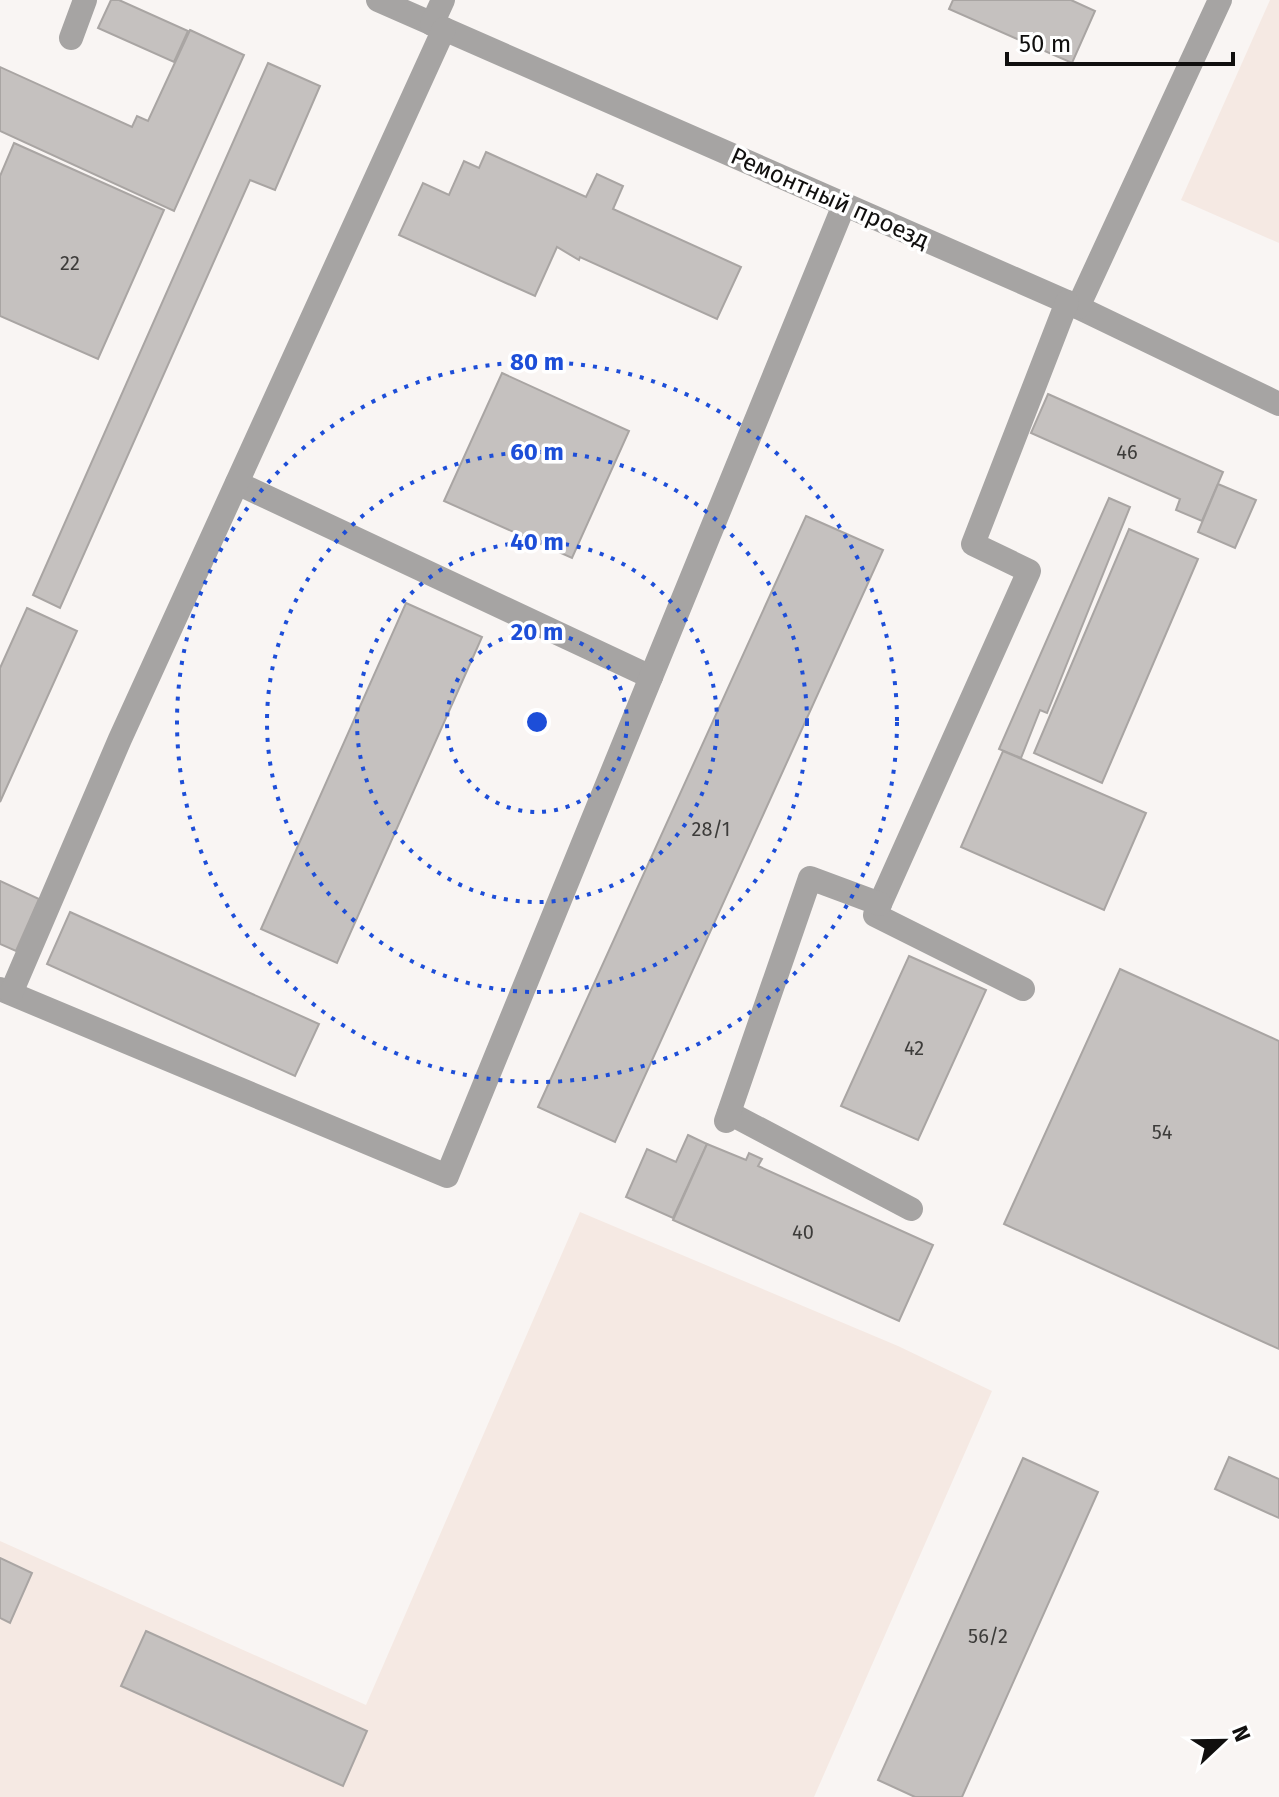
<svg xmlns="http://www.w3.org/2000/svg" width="1279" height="1797" font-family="'Fira Sans',sans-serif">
  <rect width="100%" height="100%" fill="#f9f5f3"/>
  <g fill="#f5e9e3">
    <path d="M1270 0H1279V243L1181 200Z"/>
    <path d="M580 1212 898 1346 992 1391 814 1797H0V1541L366 1705Z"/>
  </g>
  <g fill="#c5c1bf" stroke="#a9a5a3" stroke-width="2">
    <path d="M111 0H119L188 31 174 62 98 28Z"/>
    <path d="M953 0H1071L1095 11 1072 63 949 9Z"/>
    <path d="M190 30 244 55 174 211 0 131V67L132 127 137 116 148 121Z"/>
    <path d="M268 63 320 86 275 190 250 180 60 608 33 595Z"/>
    <path d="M14 143 164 210 98 359 0 316V176Z"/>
    <path d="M486 152 586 197 597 174 623 186 613 209 741 267 717 319 580 257 579 260 557 247 535 296 399 235 423 183 449 195 464 161 479 168Z"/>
    <path d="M502 373 629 431 572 558 444 501Z"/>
    <path d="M1048 394 1223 472 1202 521 1176 510 1180 499 1031 433Z"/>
    <path d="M1218 484 1256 500 1235 548 1198 532Z"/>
    <path d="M1109 498 1130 507 1047 713 1040 710 1021 758 999 749Z"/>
    <path d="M806 516 883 550 615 1142 538 1107Z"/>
    <path d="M1129 529 1198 559 1102 783 1034 753Z"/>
    <path d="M406 603 482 637 337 963 261 929Z"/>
    <path d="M27 608 77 631 0 802V668Z"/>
    <path d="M1003 751 1146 813 1104 910 961 847Z"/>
    <path d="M0 881 39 899 16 951 0 944Z"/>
    <path d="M70 912 319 1024 295 1076 47 964Z"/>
    <path d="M909 956 986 990 918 1140 841 1106Z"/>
    <path d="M1120 969 1279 1041V1349L1004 1224Z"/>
    <path d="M688 1135 707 1144 673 1218 626 1197 647 1149 676 1162Z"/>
    <path d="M707 1144 746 1160 749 1153 762 1159 758 1166 933 1245 899 1321 673 1220Z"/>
    <path d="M1229 1457 1279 1479V1518L1215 1489Z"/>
    <path d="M1023 1458 1098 1492 962 1797H915L878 1780Z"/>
    <path d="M0 1558 32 1573 10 1623 0 1618Z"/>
    <path d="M146 1631 367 1731 343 1786 121 1686Z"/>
  </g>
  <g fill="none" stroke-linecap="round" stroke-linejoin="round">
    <g stroke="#a6a4a3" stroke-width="24">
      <path d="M378 0 1067 302 1279 404"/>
      <path d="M432 24 443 0"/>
      <path d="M71 38 85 0"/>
      <path d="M1078 307 1220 0"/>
      <path d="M237 483 651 677"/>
      <path d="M0 989 447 1176 844 205"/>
      <path d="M1023 989 875 915 1029 571 973 544 1067 302"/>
      <path d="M11 993 120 739 444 29"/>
      <path d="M729 1113 911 1209"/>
      <path d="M726 1121 810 878 880 904"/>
    </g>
  </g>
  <g fill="none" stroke="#1d4ed8" stroke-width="4" stroke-dasharray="4 8">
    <circle cx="537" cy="722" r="90"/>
    <circle cx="537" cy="722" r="180"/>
    <circle cx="537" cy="722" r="270"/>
    <circle cx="537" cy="722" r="360"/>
  </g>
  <g text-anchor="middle" stroke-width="7" stroke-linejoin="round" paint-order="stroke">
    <g font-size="20" fill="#3d3c3a">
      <text x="70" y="270">22</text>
      <text x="1127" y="459">46</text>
      <text x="711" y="836">28/1</text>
      <text x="914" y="1055">42</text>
      <text x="1162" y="1139">54</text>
      <text x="803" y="1239">40</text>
      <text x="988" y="1643">56/2</text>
    </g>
    <g font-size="24" fill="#100f0e" stroke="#fff">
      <text transform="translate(830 198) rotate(24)" y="8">Ремонтный проезд</text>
    </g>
  </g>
  <circle cx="537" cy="722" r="12" fill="#1d4ed8" stroke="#fff" stroke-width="4"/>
  <g font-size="24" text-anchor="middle" font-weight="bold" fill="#1d4ed8" stroke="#fff" stroke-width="7" stroke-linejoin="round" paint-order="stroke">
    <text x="537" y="370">80 m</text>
    <text x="537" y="460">60 m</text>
    <text x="537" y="550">40 m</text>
    <text x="537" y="640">20 m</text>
  </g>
  <g transform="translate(1223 1741) rotate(68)" stroke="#ffffff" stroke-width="6" paint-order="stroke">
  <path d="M0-6L14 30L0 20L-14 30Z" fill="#100f0e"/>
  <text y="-12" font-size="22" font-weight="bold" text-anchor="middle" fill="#100f0e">N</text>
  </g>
  <path d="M1007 52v12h226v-12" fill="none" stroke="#100f0e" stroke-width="4"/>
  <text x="1019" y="52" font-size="24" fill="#100f0e" stroke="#ffffff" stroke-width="6" paint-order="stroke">50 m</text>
</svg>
